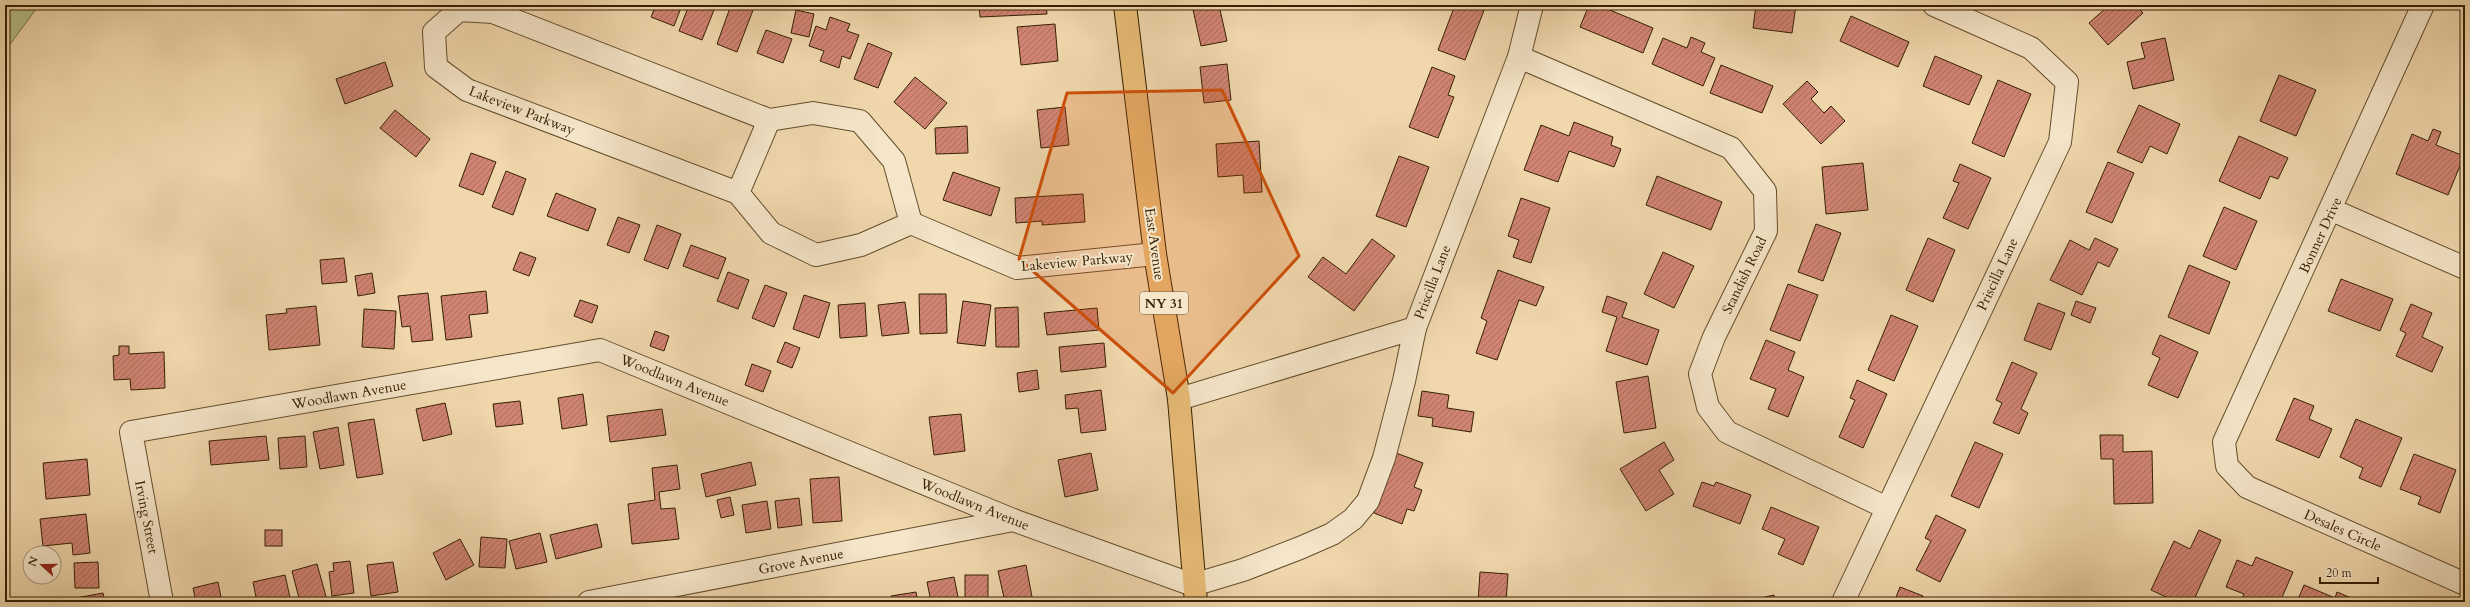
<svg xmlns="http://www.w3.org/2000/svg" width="2470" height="607" font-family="Cardo,serif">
  <defs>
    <pattern id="building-hatch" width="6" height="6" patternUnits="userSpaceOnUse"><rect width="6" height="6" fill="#d18473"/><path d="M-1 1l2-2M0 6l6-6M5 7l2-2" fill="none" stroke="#aa6c5c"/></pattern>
  </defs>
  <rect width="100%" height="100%" fill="#f0d7ac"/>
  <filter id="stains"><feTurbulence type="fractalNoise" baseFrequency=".005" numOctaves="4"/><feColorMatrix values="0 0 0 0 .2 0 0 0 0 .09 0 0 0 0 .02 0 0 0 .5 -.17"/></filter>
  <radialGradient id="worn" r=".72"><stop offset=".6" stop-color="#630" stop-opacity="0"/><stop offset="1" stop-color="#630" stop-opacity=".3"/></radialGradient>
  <path fill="#b6bf8c" stroke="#767048" d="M5 5H39L5 51Z"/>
  <g fill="url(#building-hatch)" stroke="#362003">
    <path d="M656 5H682L674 26 651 17Z"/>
    <path d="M689 5H716L702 40 679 31Z"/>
    <path d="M731 5H755L737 52 717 44Z"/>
    <path d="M979 5H1046L1047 14 980 17Z"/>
    <path d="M1192 5H1219L1227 41 1201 46Z"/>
    <path d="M1455 5H1486L1465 60 1438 50Z"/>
    <path d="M1589 5H1598L1653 28 1643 53 1580 27Z"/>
    <path d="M1756 5H1796L1792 33 1753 28Z"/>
    <path d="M2106 5H2136L2143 13 2108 45 2089 23 2107 7Z"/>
    <path d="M2342 5H2357L2355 10Z"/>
    <path d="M796 10 814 14 809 37 791 33Z"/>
    <path d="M1851 16 1909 42 1898 67 1840 41Z"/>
    <path d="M830 17 850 24 847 31 859 35 850 59 842 56 839 68 820 61 824 51 809 46 816 26 826 30Z"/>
    <path d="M1055 24 1058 61 1021 65 1017 27Z"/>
    <path d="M766 30 792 39 783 63 757 53Z"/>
    <path d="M1691 37 1705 43 1701 52 1715 58 1703 86 1652 64 1663 38 1687 48Z"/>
    <path d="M2165 38 2174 80 2133 89 2127 62 2145 58 2141 43Z"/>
    <path d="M868 43 892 53 878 88 854 79Z"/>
    <path d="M1935 56 1982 76 1969 105 1923 86Z"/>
    <path d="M385 62 393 86 345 104 336 79Z"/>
    <path d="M1227 64 1231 100 1204 103 1200 67Z"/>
    <path d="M1721 65 1773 86 1762 113 1710 93Z"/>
    <path d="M1432 67 1455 76 1448 95 1454 97 1438 138 1409 127Z"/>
    <path d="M2279 75 2316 90 2296 136 2260 121Z"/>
    <path d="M915 77 947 103 925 129 894 102Z"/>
    <path d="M1998 80 2031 94 2004 157 1972 143Z"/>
    <path d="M1807 81 1818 92 1811 99 1824 113 1831 106 1845 121 1821 144 1783 104Z"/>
    <path d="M2139 105 2180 124 2167 154 2150 146 2142 163 2117 152Z"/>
    <path d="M1065 107 1069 145 1041 148 1037 110Z"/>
    <path d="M395 110 430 139 416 157 380 128Z"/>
    <path d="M1574 122 1613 137 1611 145 1621 149 1614 167 1569 151 1558 182 1524 170 1541 125 1569 136Z"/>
    <path d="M967 126 968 153 936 154 935 128Z"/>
    <path d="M2433 129 2441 132 2436 145 2464 156 2448 195 2396 174 2412 134 2428 141Z"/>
    <path d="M2239 136 2288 158 2278 179 2270 176 2260 199 2219 181Z"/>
    <path d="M1259 141 1262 192 1244 193 1243 175 1218 177 1216 144Z"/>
    <path d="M471 153 496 162 483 195 459 186Z"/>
    <path d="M1399 156 1429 167 1406 227 1376 216Z"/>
    <path d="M2108 162 2134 173 2112 223 2086 212Z"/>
    <path d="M1863 163 1868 210 1826 214 1822 167Z"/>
    <path d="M1960 164 1991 178 1968 229 1943 218 1959 183 1953 181Z"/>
    <path d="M506 171 526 179 513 215 492 207Z"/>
    <path d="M953 172 1000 188 991 216 943 200Z"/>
    <path d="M1657 176 1722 202 1711 230 1646 205Z"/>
    <path d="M556 193 596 209 588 231 547 216Z"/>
    <path d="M1083 194 1085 222 1042 225V221L1016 223 1015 198Z"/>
    <path d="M1521 198 1550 208 1531 263 1513 257 1519 240 1508 236Z"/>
    <path d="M2224 207 2257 221 2236 270 2203 256Z"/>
    <path d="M618 217 640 225 629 253 607 245Z"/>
    <path d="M1816 224 1841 233 1823 281 1798 272Z"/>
    <path d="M657 225 681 234 668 269 644 260Z"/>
    <path d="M1928 238 1955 250 1933 302 1906 290Z"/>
    <path d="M2095 238 2118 249 2109 267 2098 262 2082 295 2050 280 2070 240 2089 250Z"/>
    <path d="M1372 239 1395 256 1354 311 1308 277 1323 257 1346 274Z"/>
    <path d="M691 245 726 258 718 279 683 266Z"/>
    <path d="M520 252 536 258 529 276 513 270Z"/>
    <path d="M1663 252 1694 266 1674 308 1644 294Z"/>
    <path d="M344 258 347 282 322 284 320 260Z"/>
    <path d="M2189 265 2230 282 2209 334 2168 317Z"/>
    <path d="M1498 270 1544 287 1536 306 1519 300 1497 360 1476 353 1487 321 1481 318Z"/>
    <path d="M728 272 749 280 738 309 717 301Z"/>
    <path d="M372 273 375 293 358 296 355 276Z"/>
    <path d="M2341 279 2393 299 2380 331 2328 311Z"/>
    <path d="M1788 284 1818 295 1800 341 1770 330Z"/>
    <path d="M765 285 787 293 774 327 752 318Z"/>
    <path d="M486 291 488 313 469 315 472 337 446 340 441 296Z"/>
    <path d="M428 293 433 340 412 342 410 326 402 327 398 296Z"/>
    <path d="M919 294H946L947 333 920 334Z"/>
    <path d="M804 295 830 303 819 338 793 329Z"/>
    <path d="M1607 296 1627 303 1622 317 1659 330 1647 365 1606 351 1617 317 1602 312Z"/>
    <path d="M580 300 598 306 592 323 574 316Z"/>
    <path d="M963 301 991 305 985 346 957 343Z"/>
    <path d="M2076 301 2096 308 2090 323 2071 315Z"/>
    <path d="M905 302 909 333 882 336 878 305Z"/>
    <path d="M865 303 867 336 840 338 838 305Z"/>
    <path d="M2038 303 2065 313 2051 350 2024 340Z"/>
    <path d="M2411 304 2432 313 2422 337 2443 347 2432 372 2396 356 2406 333 2400 330Z"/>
    <path d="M316 306 320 345 269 350 266 315 287 313 286 309Z"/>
    <path d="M1018 307 1019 347H996L995 308Z"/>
    <path d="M1097 308 1099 330 1047 335 1044 313Z"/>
    <path d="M364 309 396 311 394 349 362 347Z"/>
    <path d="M1891 315 1918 326 1894 381 1868 370Z"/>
    <path d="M655 331 669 336 664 351 650 346Z"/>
    <path d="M2160 335 2198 352 2178 398 2148 385 2160 358 2152 354Z"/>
    <path d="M1766 340 1795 352 1788 370 1804 377 1788 417 1768 409 1776 389 1750 379Z"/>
    <path d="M785 342 800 348 792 368 777 362Z"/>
    <path d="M1104 343 1106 367 1061 372 1059 347Z"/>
    <path d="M119 346H129V354L164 352 165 388 131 390 130 379 114 380 113 356 119 355Z"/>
    <path d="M2012 362 2037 373 2021 409 2028 413 2019 434 1993 423 2002 403 1996 400Z"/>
    <path d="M752 364 771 371 763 392 745 385Z"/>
    <path d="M1037 370 1039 389 1019 392 1017 373Z"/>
    <path d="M1648 376 1656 428 1624 433 1616 382Z"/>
    <path d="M1857 380 1887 394 1863 448 1839 437 1855 400 1850 398Z"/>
    <path d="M1101 390 1106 430 1081 433 1078 408 1066 409 1065 395Z"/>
    <path d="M1422 391 1449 395 1447 408 1474 412 1471 432 1432 426 1433 418 1418 416Z"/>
    <path d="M583 394 587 425 562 429 558 398Z"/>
    <path d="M2294 398 2314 406 2309 419 2332 429 2319 458 2276 440Z"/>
    <path d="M520 401 523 424 496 427 493 404Z"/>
    <path d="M445 403 452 434 423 441 416 409Z"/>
    <path d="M662 409 666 435 610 442 607 416Z"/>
    <path d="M961 414 965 451 934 455 929 417Z"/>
    <path d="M374 419 383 474 357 478 348 423Z"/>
    <path d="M2356 419 2402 438 2381 487 2359 478 2363 468 2340 457Z"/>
    <path d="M338 427 344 465 320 469 313 432Z"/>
    <path d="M2100 435H2123V452L2152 451 2153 503 2114 504 2113 459H2101Z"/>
    <path d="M266 436 269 460 211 465 209 441Z"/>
    <path d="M305 436 307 467 280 469 278 438Z"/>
    <path d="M1664 442 1674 460 1659 470 1674 494 1646 511 1620 469Z"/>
    <path d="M1975 442 2003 454 1979 508 1951 496Z"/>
    <path d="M1091 453 1098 490 1065 497 1058 460Z"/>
    <path d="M1396 453 1423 463 1414 487 1422 490 1414 511 1407 509 1402 524 1374 513Z"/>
    <path d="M2414 454 2456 470 2440 513 2418 504 2421 497 2400 489Z"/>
    <path d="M87 459 90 495 46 499 43 463Z"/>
    <path d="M751 462 756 485 706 497 701 474Z"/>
    <path d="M677 465 680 489 659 492 661 509 675 508 679 539 632 544 628 504 655 500 652 468Z"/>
    <path d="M839 477 842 521 813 523 810 479Z"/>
    <path d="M1702 482 1714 486 1716 482 1751 495 1740 524 1693 506Z"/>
    <path d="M730 497 734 515 721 518 717 500Z"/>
    <path d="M799 498 802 525 778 528 775 501Z"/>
    <path d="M767 501 771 529 746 533 742 505Z"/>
    <path d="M2465 505V518L2460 516Z"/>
    <path d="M1771 507 1819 527 1803 565 1778 554 1785 539 1762 529Z"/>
    <path d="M86 514 90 553 73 555 72 543 43 546 40 519Z"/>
    <path d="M1936 515 1966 530 1940 582 1916 570 1931 541 1925 538Z"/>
    <path d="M597 524 602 547 556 559 550 535Z"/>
    <rect x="265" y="530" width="17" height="16"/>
    <path d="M2199 530 2221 540 2193 602H2177L2151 590 2174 541 2190 549Z"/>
    <path d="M540 533 547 562 516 569 509 541Z"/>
    <path d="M481 537 507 539 505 568 479 567Z"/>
    <path d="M460 539 474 565 446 580 433 553Z"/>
    <path d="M2256 557 2293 572 2280 602H2241L2244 594 2226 587 2237 560 2252 566Z"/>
    <path d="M350 561 354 593 332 596 329 572 334 571 333 563Z"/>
    <path d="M98 562 99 588H75L74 563Z"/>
    <path d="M393 562 398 592 371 596 367 565Z"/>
    <path d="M317 564 327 600 300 602 292 571Z"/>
    <path d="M1026 565 1033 602H1005L998 571Z"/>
    <path d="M1480 572 1508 574 1506 602H1478Z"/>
    <path d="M285 575 291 602H257L253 582Z"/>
    <rect x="965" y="575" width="23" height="27"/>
    <path d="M954 577 959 602H931L927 582Z"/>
    <path d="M218 582 222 602H196L193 588Z"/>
    <path d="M2304 585 2335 598 2337 592 2356 600 2297 602Z"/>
    <path d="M1900 587 1923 596 1920 602H1894Z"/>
    <path d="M916 592 918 602H892L891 596Z"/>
    <path d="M103 593 105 602H54Z"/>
    <path d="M1774 595 1776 602H1743Z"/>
    <path d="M1615 599 1669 600V602H1615Z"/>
  </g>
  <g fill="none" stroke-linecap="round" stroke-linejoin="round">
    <defs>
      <g id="minor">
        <path d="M2423 5 2224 442 2227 466 2247 487 2465 584"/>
        <path d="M1519 57 1731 148 1765 191 1766 231 1714 337 1700 374 1708 407 1727 432 1887 508"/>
        <path d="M738 193 769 120"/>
        <path d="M2332 210 2465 268"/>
        <path d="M911 223 894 161 860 121 813 113 769 120 493 12 459 10 434 32 436 67 467 90 738 193 771 233 816 255 861 245 911 223 1017 268 1155 254"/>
        <path d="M1179 399 1415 328 1519 57 1532 5"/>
        <path d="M162 602 131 432 600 350 1013 520 1193 585 1243 570 1300 548 1332 534 1353 519 1368 501 1384 458 1404 381 1415 328"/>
        <path d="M589 602 1013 520"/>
        <path d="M1843 602 2060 142 2067 82 2031 48 1934 5"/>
      </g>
      <path id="highway" d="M1125 5 1155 254 1179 399 1196 602"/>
    </defs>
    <use href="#minor" stroke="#644e2d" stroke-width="24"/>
    <use href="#highway" stroke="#362003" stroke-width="24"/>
    <use href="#minor" stroke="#f5e5c9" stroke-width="22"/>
    <use href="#highway" stroke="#e8bc76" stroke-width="22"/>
  </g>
  <path fill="#cd500b" fill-opacity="0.2" stroke="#cd500b" stroke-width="3" stroke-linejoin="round" d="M1222 90 1299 256 1173 393 1019 259 1067 93Z"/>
  <g text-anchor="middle" stroke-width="4" stroke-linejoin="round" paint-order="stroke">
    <rect fill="#f5e5c9" stroke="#6f5b3e" stroke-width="1" x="1140" y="292" width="48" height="22" rx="3"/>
    <g font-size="13" font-weight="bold" fill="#362003">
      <text x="1164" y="308">NY 31</text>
    </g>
    <g font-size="14" fill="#362003" stroke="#f5e5c9">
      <text transform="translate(522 110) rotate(21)" y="5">Lakeview Parkway</text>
      <text transform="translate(2320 235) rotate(-65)" y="5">Bonner Drive</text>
      <text transform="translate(1155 244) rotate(82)" y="5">East Avenue</text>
      <text transform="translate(1077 261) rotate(-5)" y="5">Lakeview Parkway</text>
      <text transform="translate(1997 274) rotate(-65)" y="5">Priscilla Lane</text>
      <text transform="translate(1744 275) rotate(-64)" y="5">Standish Road</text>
      <text transform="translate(1432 282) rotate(-69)" y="5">Priscilla Lane</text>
      <text transform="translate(675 380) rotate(22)" y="5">Woodlawn Avenue</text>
      <text transform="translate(349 394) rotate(-10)" y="5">Woodlawn Avenue</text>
      <text transform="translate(975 504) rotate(22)" y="5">Woodlawn Avenue</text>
      <text transform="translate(147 517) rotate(79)" y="5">Irving Street</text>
      <text transform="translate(2343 530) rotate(24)" y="5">Desales Circle</text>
      <text transform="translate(801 561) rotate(-11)" y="5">Grove Avenue</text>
    </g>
  </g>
  <rect width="2470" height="607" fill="none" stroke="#f0d7ac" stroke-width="20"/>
  <rect x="6" y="6" width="2458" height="595" fill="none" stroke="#362003" stroke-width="2"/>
  <rect x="10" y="10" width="2450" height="587" fill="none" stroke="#362003"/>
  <g transform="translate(42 565) rotate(291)"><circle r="19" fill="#f5e5c9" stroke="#a9967a"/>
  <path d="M0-3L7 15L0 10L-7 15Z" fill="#8f2418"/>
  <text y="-6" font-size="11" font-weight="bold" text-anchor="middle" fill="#362003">N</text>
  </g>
  <path d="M2320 577v6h58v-6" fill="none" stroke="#362003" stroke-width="2"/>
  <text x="2326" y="577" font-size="12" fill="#362003" stroke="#f5e5c9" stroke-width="3" paint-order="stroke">20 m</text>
  <rect width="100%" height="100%" filter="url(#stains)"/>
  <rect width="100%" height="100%" fill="url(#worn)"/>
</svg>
